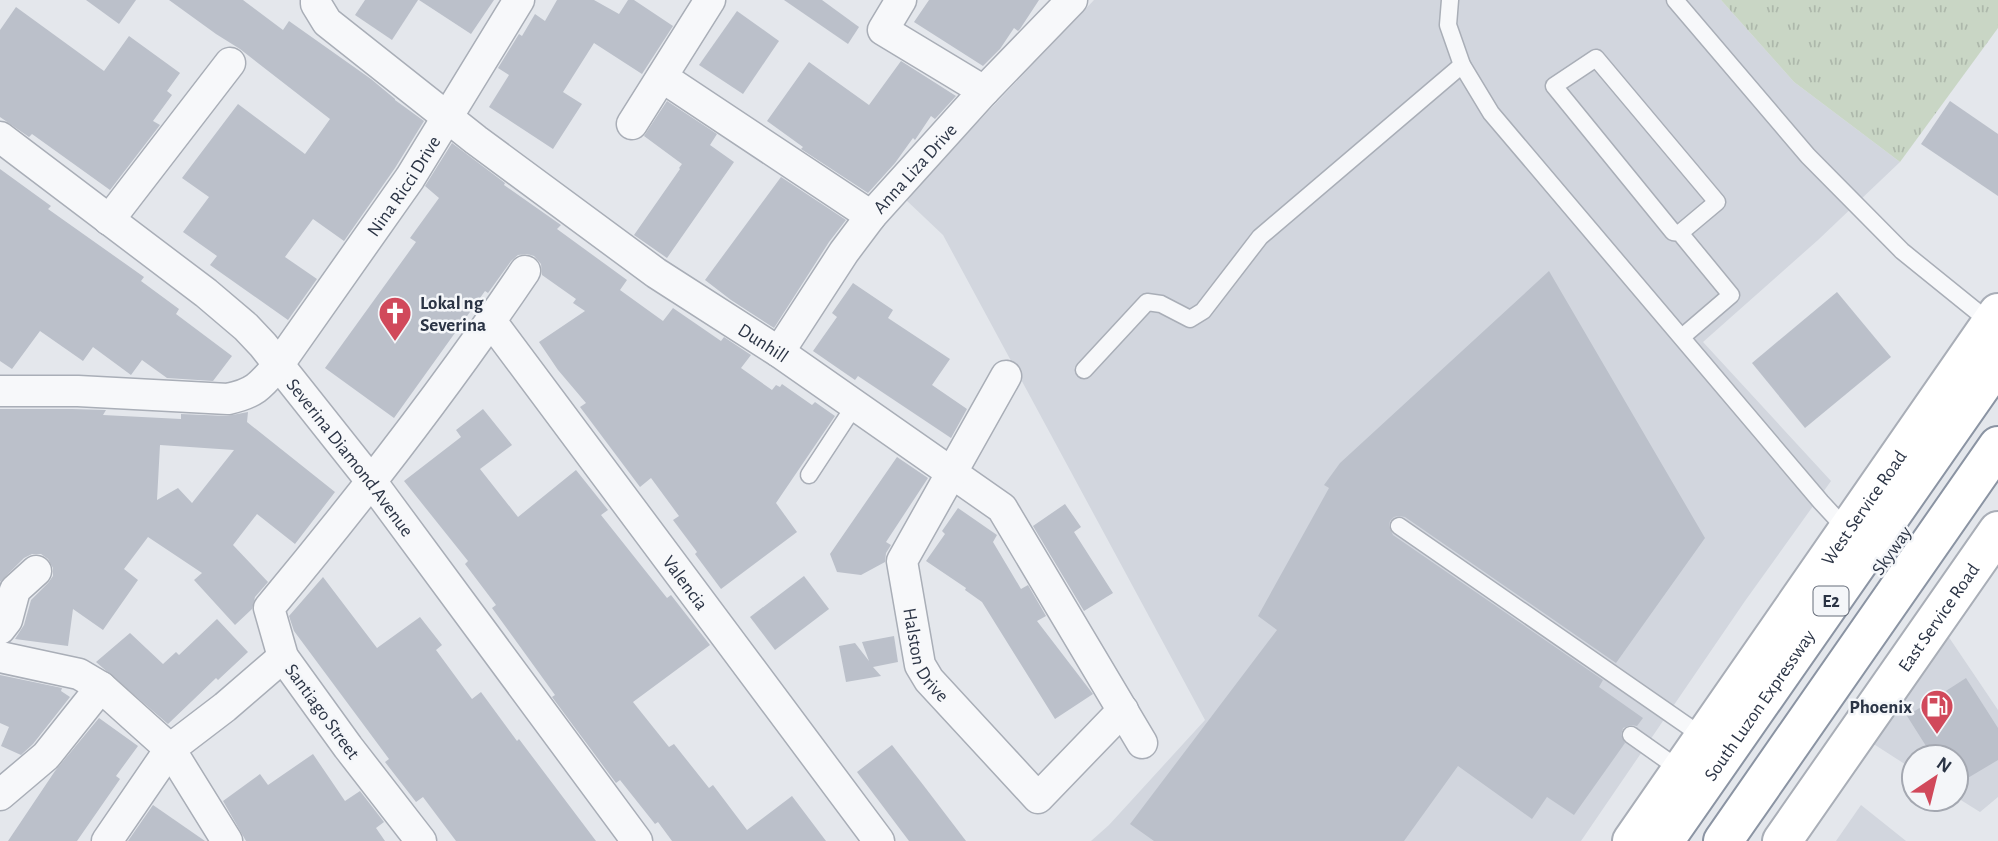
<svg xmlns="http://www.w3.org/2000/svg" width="1998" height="841" font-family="'Alegreya Sans',sans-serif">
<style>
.built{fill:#d2d6de}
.grass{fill:url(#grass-tufts)}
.building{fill:#bbc0ca;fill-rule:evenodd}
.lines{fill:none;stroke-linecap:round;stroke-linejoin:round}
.service-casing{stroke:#a9aeb7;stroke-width:19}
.minor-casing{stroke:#a9aeb7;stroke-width:33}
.secondary-casing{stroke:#a9aeb7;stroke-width:42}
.motorway-casing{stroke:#8b94a3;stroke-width:42}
.service{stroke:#f7f8fa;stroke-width:16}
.minor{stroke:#f7f8fa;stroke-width:30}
.secondary{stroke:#fff;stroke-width:38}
.motorway{stroke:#fff;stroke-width:38}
.labels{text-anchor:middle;stroke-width:5;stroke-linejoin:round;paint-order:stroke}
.shield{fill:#f4f6f9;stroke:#676e7b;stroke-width:2}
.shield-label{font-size:18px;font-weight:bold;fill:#2b3445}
.street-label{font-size:19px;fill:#2b3445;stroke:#f4f6f9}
.poi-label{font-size:19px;font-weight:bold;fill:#2b3445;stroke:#f4f6f9;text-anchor:start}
</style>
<defs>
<pattern id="grass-tufts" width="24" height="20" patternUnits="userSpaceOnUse" patternTransform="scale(1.75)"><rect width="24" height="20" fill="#c9d6c5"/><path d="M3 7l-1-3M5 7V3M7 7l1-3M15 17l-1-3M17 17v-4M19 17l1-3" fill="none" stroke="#adb8ab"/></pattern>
</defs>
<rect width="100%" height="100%" fill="#e4e7ec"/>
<g class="built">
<path d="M1094 0H1721L1794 82 1900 162 1818 240 1703 342 1831 481 1745 601 1581 841H1091L1109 825 1205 720 943 235 905 199Z"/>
<path d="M1946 633 1998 710V797L1980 812 1956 797V757H1914V770L1869 741Z"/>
<path d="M1861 805 1906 841H1836Z"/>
</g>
<path class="grass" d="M1721 0H1998V28L1900 162 1794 82Z"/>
<g class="building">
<path d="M86 0H136L119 24Z"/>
<path d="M169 0H243L283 30 289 21 371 79 395 99V100L424 121 395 168 344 241 313 219 285 257 317 279 288 320 210 265 217 256 183 232 209 197 182 178 238 104 305 154 330 119 240 49 216 34Z"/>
<path d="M365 0H418L392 40 355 15Z"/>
<path d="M419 0H494L471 34Z"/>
<path d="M557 0H594L619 14 628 0H634L673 26 642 74 594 43 563 92 582 104 553 149 489 107 509 75 498 68 519 34 522 36 535 14 545 21Z"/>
<path d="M784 0H822L859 27 848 44Z"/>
<path d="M929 0H1039L1020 29 1018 31 1014 28 1000 49 983 66 914 22Z"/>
<path d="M16 7 104 71 129 36 180 73 167 91 172 95 153 121 160 125 110 190 32 134 29 137 0 117V30Z"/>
<path d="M737 11 779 41 743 94 699 65Z"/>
<path d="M901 61 956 96 935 119 931 116 915 140 913 138 895 163 868 193 801 149 803 147 767 121 809 62 869 105Z"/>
<path d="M667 101 717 134 710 145 734 162 667 258 634 235 680 169 679 168 682 164 644 136Z"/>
<path d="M1950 101 1998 134V196L1921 144Z"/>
<path d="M452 143 505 183 504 185 561 225 557 229 627 280 620 290 663 321 673 308 721 341 724 337 751 355 741 368 772 390 776 385 780 387 782 384 812 405 815 402 835 416 776 503 797 532 721 589 695 554 697 552 673 520 679 516 651 478 640 487 580 407 586 403 558 370 539 342 585 311 573 303 576 299 542 275 541 264 534 256 527 254 518 255 511 261 488 293 485 291 394 418 325 368 416 242 410 238 439 198 425 186Z"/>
<path d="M0 169 51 206 48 209 144 277 141 281 179 309 176 314 232 356 213 381 167 378 142 360 131 375 93 347 83 361 40 331 12 369 0 361Z"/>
<path d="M781 177 846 220 829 242 774 328 731 300 705 280Z"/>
<path d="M1549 271 1705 538 1616 663 1405 517 1399 516 1394 517 1390 521 1389 526 1393 535 1603 680 1599 687 1643 718 1637 726 1631 725 1623 728 1621 735 1625 743 1574 815 1547 797 1532 819 1458 766 1404 841H1154L1130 824 1277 630 1258 616 1329 488 1324 485 1340 463Z"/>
<path d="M853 283 893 310 888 318 950 359 932 385 967 409 951 438 858 376 855 380 813 351 837 317 832 313Z"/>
<path d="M1837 292 1891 357 1805 428 1752 363Z"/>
<path d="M0 409H72L106 410 103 415 181 419V414L227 416 248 412 247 422 335 492 295 544 257 514 233 545 268 582 255 597 252 609 235 625 194 580 202 573 148 537 124 569 138 580 103 630 73 609 68 646 15 639 24 625 31 600 48 583 53 576V568L48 559 41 554H32L24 558 0 582ZM160 445 234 450 192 503 178 488 157 500Z"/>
<path d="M483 409 512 445 480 469 518 517 576 470 608 510 601 515 667 598 671 595 710 645 633 702 669 747 674 744 709 788 713 785 747 830 792 796 826 841H672L658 822 655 824 620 780 616 783 552 697 555 695 492 608 496 605 465 564 468 561 404 481 461 437 456 430Z"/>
<path d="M897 457 928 478 886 542 891 545 886 553 885 562 861 575 837 572 830 554Z"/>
<path d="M1065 504 1081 527 1074 532 1113 593 1084 611 1033 526Z"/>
<path d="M958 508 997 535 993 542 1021 589 1028 585 1046 616 1037 621 1093 694 1055 719 982 602 965 590 966 588 926 561 945 534 942 531Z"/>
<path d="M804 576 829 609 775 650 750 617Z"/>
<path d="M323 577 377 648 420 617 442 645 436 650 472 699 481 692 517 741 519 739 596 841H456L423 797 416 802 385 762 389 759 294 631 289 616Z"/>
<path d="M217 619 248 652 218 680 216 678 168 724 96 662 130 633 163 664 176 652 179 655Z"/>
<path d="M894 636 898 662 873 667 881 676 846 682 839 646 855 643 869 661 862 642Z"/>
<path d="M0 675 62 688 61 691 70 697 33 744 21 755 1 746 9 727 0 723Z"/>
<path d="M1966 678 1998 728V760L1956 785V757H1933L1907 716Z"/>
<path d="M99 718 138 746 116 776 120 779 77 841H8L55 771Z"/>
<path d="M892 745 924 786 966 841H909L857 772Z"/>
<path d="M313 754 345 801 360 791 384 822 376 828 385 841H246L223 801 260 774 268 785Z"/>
<path d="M153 805 205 841H128Z"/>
</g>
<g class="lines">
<defs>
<g id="service">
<path d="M1450 0 1448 25 1462 65 1491 113 1821 502 1847 530"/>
<path d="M1675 0 1808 156 1902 251 1991 323"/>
<path d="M1680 233 1717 202 1596 58 1554 86 1673 232 1680 233 1731 295 1682 337"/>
<path d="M1084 370 1147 302 1161 304 1190 319 1203 311 1260 237 1462 65"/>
<path d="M809 475 855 405"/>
<path d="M1399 526 1705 738"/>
<path d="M1631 735 1682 771"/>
</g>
<g id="minor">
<path id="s1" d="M316 0V4L327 22 476 140 656 273 779 352 1002 508 1142 743"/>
<path d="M901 0 883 30 984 91"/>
<path d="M662 77 871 216"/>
<path d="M632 124 710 0"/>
<path id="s2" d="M0 137 206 293 246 327 263 345 371 481 637 841"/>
<path d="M109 220 230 63"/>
<path id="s3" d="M491 321 879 841"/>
<path id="s4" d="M779 352 844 252 871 216 984 91 1072 0"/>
<path id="s5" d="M1006 376 902 561 920 665 929 680 1038 798 1123 710"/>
<path id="s6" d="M0 391H78L228 399C256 393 261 385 279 364L410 178 519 0"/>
<path d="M0 629 7 620 15 590 36 571"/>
<path d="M0 657 79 674 101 687 170 749 227 841"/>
<path d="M0 795 46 756 101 687"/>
<path d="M107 841 170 749 225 707 283 657"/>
<path d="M421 841 348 747 283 657 269 608C359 500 446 388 525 271"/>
</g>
<g id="secondary">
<path id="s7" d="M1632 841 1998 313"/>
<path id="s8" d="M1782 841 1998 531"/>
</g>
<g id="motorway">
<path id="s9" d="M1664 841 1998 362"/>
<path d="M1723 841 1998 446"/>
</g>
</defs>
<use href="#service" class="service-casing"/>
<use href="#minor" class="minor-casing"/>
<use href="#secondary" class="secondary-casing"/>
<use href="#motorway" class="motorway-casing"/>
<use href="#service" class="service"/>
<use href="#minor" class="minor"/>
<use href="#secondary" class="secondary"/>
<use href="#motorway" class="motorway"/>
</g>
<defs>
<symbol id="church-pin" viewBox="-11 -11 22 30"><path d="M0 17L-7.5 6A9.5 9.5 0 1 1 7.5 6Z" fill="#d1495b" stroke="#f4f6f9"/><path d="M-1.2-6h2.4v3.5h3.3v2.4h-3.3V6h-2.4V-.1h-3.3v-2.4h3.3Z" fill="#fff"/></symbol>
<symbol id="fuel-pin" viewBox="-11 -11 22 30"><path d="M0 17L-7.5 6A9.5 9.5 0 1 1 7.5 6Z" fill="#d1495b" stroke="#f4f6f9"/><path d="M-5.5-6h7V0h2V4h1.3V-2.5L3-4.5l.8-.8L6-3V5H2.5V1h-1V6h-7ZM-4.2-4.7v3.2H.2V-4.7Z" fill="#fff"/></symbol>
</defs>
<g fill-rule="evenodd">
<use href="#church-pin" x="376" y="294" width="38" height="52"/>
<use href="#fuel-pin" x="1918" y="687" width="38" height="52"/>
</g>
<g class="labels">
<rect class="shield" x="1813.5" y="586.5" width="35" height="29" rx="5"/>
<g class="shield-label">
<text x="1831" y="607">E2</text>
</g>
<g class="street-label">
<text dy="7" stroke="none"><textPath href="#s4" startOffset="229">Anna Liza Drive</textPath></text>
<text dy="7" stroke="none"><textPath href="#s6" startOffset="509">Nina Ricci Drive</textPath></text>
<text dy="7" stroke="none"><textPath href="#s1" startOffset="567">Dunhill</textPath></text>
<text dy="7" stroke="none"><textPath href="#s2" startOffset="478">Severina Diamond Avenue</textPath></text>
<text dy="7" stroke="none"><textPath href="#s7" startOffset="406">West Service Road</textPath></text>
<text transform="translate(1891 550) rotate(-55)" y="7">Skyway</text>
<text dy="7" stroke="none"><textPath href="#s3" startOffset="326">Valencia</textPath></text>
<text dy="7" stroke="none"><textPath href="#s8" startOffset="273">East Service Road</textPath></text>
<text dy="7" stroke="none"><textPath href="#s5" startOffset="310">Halston Drive</textPath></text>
<text dy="7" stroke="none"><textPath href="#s9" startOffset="166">South Luzon Expressway</textPath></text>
<text transform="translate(323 711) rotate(54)" y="7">Santiago Street</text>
</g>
<g class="poi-label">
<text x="420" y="309">Lokal ng<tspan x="420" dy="22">Severina</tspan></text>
<text x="1912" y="713" text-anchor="end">Phoenix</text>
</g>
</g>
<g transform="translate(1935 778) rotate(35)"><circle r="33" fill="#f4f6f9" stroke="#a4a8b1" stroke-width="2"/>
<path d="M0-5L12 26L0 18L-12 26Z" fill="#d1495b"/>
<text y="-10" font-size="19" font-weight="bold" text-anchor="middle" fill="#2b3445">N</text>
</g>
</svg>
